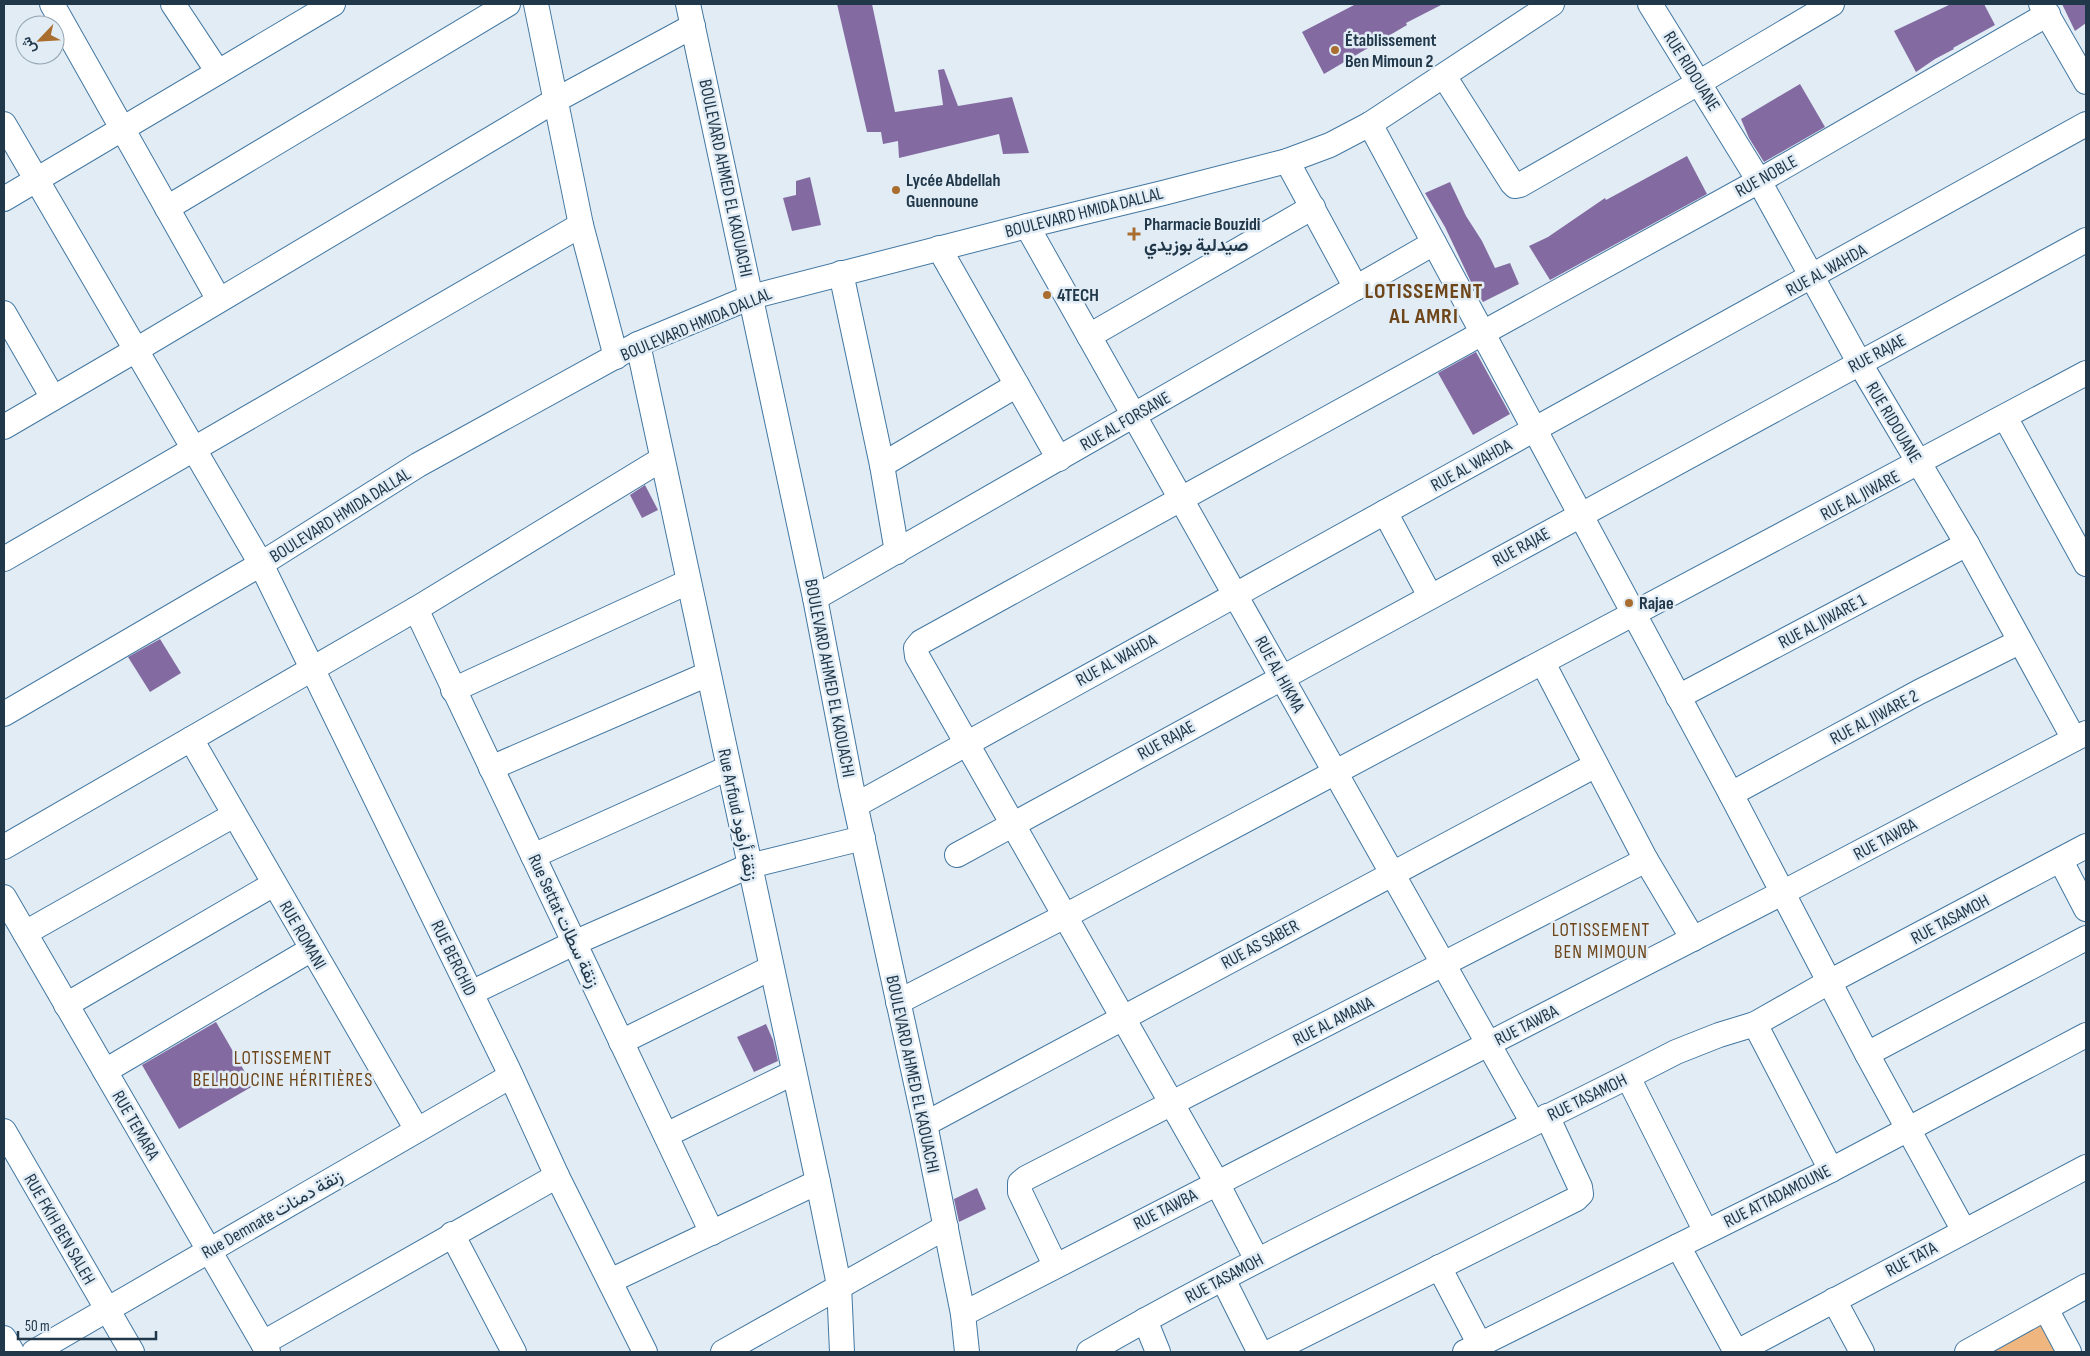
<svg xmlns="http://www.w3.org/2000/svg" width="2090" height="1356" font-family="'Sofia Sans Condensed',Vazirmatn,sans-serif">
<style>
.green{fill:#efb680}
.building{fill:#836ba1}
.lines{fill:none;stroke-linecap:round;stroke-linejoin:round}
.minor-casing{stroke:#4377a1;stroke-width:26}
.minor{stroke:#fff;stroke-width:24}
.poi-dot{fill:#a96e2f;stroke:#e1ecf5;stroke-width:2}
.labels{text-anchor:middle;stroke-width:5;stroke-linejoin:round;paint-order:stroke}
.poi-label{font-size:18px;font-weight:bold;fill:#21384a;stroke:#e1ecf5;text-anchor:start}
.street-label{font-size:18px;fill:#21384a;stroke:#e1ecf5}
.neighbourhood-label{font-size:19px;letter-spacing:1px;fill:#6e461a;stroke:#e1ecf5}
.district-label{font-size:22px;font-weight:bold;letter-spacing:1px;fill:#6e461a;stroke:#e1ecf5}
</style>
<rect width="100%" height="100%" fill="#e1ecf5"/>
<path class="green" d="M2061 1312 2082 1352H1988Z"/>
<g class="building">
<path d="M837 4H872L895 112 943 105 938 70 944 69 958 106 1012 97 1029 153 1003 154 999 134 899 158 898 141 883 144 881 132H867Z"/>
<path d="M1356 4H1443L1406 23 1407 25 1324 74 1302 32Z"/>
<path d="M1951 4H1984L1995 25 1953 48 1954 49 1935 59 1916 72 1894 31Z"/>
<path d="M2062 4H2086V23L2075 31Z"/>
<path d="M1800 84 1825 127 1764 162 1749 138 1741 119Z"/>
<path d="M1687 156 1707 194 1550 280 1529 246 1548 237 1605 198 1606 200Z"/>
<path d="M810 177 821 225 792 231 783 198 796 195V181Z"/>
<path d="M1450 182 1466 216 1482 241 1495 268 1510 263 1519 284 1483 302 1472 284 1445 227 1425 193Z"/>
<path d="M1476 352 1510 414 1473 435 1438 373Z"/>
<path d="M645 485 658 510 642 518 630 495Z"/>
<path d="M160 639 181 673 150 692 128 657Z"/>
<path d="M216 1022 253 1086 179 1129 142 1065Z"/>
<path d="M766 1024 773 1040 778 1061 754 1072 737 1037Z"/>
<path d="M977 1188 986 1209 959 1222 954 1199Z"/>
</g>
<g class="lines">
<defs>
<g id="minor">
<path d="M52 4 219 300"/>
<path d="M173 4 218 72"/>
<path d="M536 4 581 225 616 357"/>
<path d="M688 4 815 598 851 785 925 1124 963 1314 967 1352"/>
<path d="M1650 4 1759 181 1859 362 1967 544 2074 739"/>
<path d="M2041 4 2086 82"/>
<path d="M1444 76 1512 183 1515 186 1520 185 1700 82 1832 4"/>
<path d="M4 124 261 564 507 1067 557 1176 645 1352"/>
<path d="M1370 124 1731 794 1867 1054 1964 1231"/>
<path d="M1287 161 1356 288"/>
<path d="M4 199 333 4"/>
<path d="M167 208 508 4"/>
<path d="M1027 226 1533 1123"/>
<path d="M939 248 1059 459"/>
<path d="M841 273 882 465 897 552"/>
<path d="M4 313 53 398"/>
<path d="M1089 336 1313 207"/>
<path d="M638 344 818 1182 839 1285 842 1352"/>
<path d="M2005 417 2086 564"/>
<path d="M4 427 136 350 556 100 693 26"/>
<path d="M882 465 1017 385"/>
<path d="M1385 512 1430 596"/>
<path d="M4 559 581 225"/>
<path d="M815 598 1434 243"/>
<path d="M416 609 712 1233"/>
<path d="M1543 663 1646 860 1693 939"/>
<path d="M453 690 688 582"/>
<path d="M1678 697 1967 544"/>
<path d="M4 714 261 564 418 465 638 344 751 297 1027 226 1163 193 1287 161 1330 145 1370 124 1552 4"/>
<path d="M191 739 417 1130"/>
<path d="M491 768 708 674"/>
<path d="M1731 794 1919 692 2019 642"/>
<path d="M856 805 2086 124"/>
<path d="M4 847 416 609 662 459"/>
<path d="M957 855 2086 240"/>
<path d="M533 856 728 768"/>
<path d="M2061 861 2086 909"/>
<path d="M4 897 268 1352"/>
<path d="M25 933 234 815"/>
<path d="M471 993 574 943 749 866 863 838"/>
<path d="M898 1002 1065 916 2086 373"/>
<path d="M66 1005 274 884"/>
<path d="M1755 1024 1831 1170"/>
<path d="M621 1042 771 968"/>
<path d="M1867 1054 2086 938"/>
<path d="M105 1071 312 949"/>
<path d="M1628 1077 1706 1232"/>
<path d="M925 1124 1596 765"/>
<path d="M4 1131 132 1352"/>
<path d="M666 1135 793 1073"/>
<path d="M452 1234 514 1352"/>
<path d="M1678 1246 1736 1352"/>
<path d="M1257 1260 1217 1183 917 656 916 648 921 642 1759 181 2048 14"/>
<path d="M1055 1265 1020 1192V1183L1026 1178 1646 860"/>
<path d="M1439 1267 1480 1345"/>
<path d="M1223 1279 1257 1347 1262 1352"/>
<path d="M610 1281 818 1182"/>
<path d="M1834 1300 1862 1352"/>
<path d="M2046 1309 2069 1352"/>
<path d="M963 1314 1782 893 2086 733"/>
<path d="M1145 1320 1158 1352"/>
<path d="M4 1338 12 1352"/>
<path d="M263 1343 557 1176"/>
<path d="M34 1352 511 1076"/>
<path d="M723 1352 946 1227"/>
<path d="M1089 1352C1279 1242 1481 1153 1676 1052L1719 1035 1755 1024 1829 982 2086 846"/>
<path d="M1265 1352H1270L1576 1199 1581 1194 1580 1187 1547 1116"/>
<path d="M1465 1352 1831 1170 2086 1035"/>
<path d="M1737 1352 2086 1167"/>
<path d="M1967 1352 2086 1286"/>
</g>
</defs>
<use href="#minor" class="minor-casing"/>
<use href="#minor" class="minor"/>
</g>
<g class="poi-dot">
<circle cx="1335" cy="50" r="5"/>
<circle cx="896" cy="190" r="5"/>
<path d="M1131.5 226.5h5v5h5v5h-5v5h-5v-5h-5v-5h5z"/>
<circle cx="1047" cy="295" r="5"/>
<circle cx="1629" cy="603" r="5"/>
</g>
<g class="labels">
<g class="poi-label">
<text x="1345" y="46">Établissement<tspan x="1345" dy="21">Ben Mimoun 2</tspan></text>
<text x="906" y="186">Lycée Abdellah<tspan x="906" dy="21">Guennoune</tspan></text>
<text x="1144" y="230">Pharmacie Bouzidi<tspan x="1144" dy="21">صيدلية بوزيدي</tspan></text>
<text x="1057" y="301">4TECH</text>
<text x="1639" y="609">Rajae</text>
</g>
<g class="street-label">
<text transform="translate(1692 71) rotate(58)" y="6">RUE RIDOUANE</text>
<text transform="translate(1766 176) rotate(-29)" y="6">RUE NOBLE</text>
<text transform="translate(726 178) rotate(78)" y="6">BOULEVARD AHMED EL KAOUACHI</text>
<text transform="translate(1084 212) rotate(-14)" y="6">BOULEVARD HMIDA DALLAL</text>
<text transform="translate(1826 270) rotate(-29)" y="6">RUE AL WAHDA</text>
<text transform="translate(696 324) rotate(-23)" y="6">BOULEVARD HMIDA DALLAL</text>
<text transform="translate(1877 353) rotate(-28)" y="6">RUE RAJAE</text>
<text transform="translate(1125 421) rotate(-30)" y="6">RUE AL FORSANE</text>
<text transform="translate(1894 422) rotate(59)" y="6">RUE RIDOUANE</text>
<text transform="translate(1471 465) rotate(-29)" y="6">RUE AL WAHDA</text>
<text transform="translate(1860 495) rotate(-28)" y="6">RUE AL JIWARE</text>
<text transform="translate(340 515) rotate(-32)" y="6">BOULEVARD HMIDA DALLAL</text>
<text transform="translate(1521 547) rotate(-29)" y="6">RUE RAJAE</text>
<text transform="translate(1822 621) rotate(-28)" y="6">RUE AL JIWARE 1</text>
<text transform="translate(1116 660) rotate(-29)" y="6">RUE AL WAHDA</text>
<text transform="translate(1280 674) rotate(61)" y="6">RUE AL HIKMA</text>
<text transform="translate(830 678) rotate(79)" y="6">BOULEVARD AHMED EL KAOUACHI</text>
<text transform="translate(1874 717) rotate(-28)" y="6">RUE AL JIWARE 2</text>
<text transform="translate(1166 740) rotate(-29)" y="6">RUE RAJAE</text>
<text transform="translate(738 815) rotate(78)" y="6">Rue Arfoud زنقة أرفود</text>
<text transform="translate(1885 839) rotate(-28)" y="6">RUE TAWBA</text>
<text transform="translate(1950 919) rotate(-28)" y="6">RUE TASAMOH</text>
<text transform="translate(564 921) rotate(65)" y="6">Rue Settat زنقة سطات</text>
<text transform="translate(303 935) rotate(60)" y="6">RUE ROMANI</text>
<text transform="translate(1260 944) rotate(-28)" y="6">RUE AS SABER</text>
<text transform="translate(454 958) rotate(64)" y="6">RUE BERCHID</text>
<text transform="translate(1333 1021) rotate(-27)" y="6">RUE AL AMANA</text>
<text transform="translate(1526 1025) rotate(-27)" y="6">RUE TAWBA</text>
<text transform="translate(913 1074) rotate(78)" y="6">BOULEVARD AHMED EL KAOUACHI</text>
<text transform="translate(1587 1097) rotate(-26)" y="6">RUE TASAMOH</text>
<text transform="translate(136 1125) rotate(60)" y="6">RUE TEMARA</text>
<text transform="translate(1777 1196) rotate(-27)" y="6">RUE ATTADAMOUNE</text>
<text transform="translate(1165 1209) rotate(-27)" y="6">RUE TAWBA</text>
<text transform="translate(272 1214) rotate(-30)" y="6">Rue Demnate زنقة دمنات</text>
<text transform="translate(60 1229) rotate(60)" y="6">RUE FKIH BEN SALEH</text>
<text transform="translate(1911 1259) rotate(-28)" y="6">RUE TATA</text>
<text transform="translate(1224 1278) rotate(-28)" y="6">RUE TASAMOH</text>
</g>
<g class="neighbourhood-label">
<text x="1601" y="936">LOTISSEMENT<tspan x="1601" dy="22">BEN MIMOUN</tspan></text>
<text x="283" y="1064">LOTISSEMENT<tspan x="283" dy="22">BELHOUCINE HÉRITIÈRES</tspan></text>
</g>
<g class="district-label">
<text x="1424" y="298">LOTISSEMENT<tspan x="1424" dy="25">AL AMRI</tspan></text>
</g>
</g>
<rect width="2090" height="1356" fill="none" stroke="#21384a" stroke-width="10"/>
<g transform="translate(40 40) rotate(245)"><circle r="24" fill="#e1ecf5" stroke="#94a4b1"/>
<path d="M0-4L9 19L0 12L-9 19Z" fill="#a96e2f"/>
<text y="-8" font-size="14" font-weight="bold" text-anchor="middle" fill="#21384a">ش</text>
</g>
<path d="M18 1331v8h138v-8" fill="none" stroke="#21384a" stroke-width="2.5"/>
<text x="25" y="1331" font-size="15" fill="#21384a" stroke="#e1ecf5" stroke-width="4" paint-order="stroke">50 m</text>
</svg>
